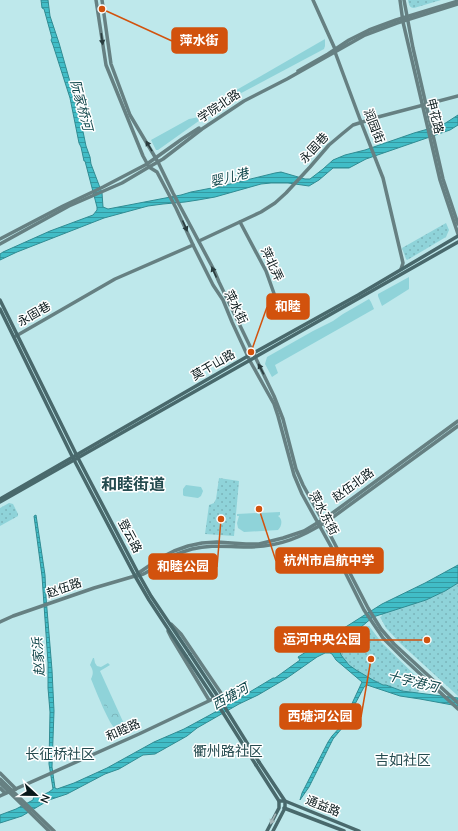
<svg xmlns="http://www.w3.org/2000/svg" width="458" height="831" font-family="'Nunito Sans','Noto Sans SC',sans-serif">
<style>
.grass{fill:#8fd3d9}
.forest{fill:url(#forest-crowns)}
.park{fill:url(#park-dots)}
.water{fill:url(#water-rules);stroke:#308c93}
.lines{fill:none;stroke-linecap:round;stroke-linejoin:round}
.secondary{stroke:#668082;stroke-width:3.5}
.primary{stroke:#49696c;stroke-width:3.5}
.secondary-bridge{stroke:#668082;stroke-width:3.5}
.primary-bridge{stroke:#49696c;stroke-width:3.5}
.oneway{fill:#293c3e}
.oneway2{fill:#a4b4b6}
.labels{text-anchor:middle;stroke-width:3;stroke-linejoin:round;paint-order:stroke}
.street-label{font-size:12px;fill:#08181a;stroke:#fff}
.water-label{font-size:13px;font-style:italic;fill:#0f464a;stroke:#fff}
.quarter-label{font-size:14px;fill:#254b4f;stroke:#fff}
.district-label{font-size:16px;font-weight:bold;fill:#254b4f;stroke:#fff}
.leader{fill:none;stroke:#d2520d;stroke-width:1.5}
.callout-dot{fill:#d2520d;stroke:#fff;stroke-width:1.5}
.callout{fill:#d2520d;stroke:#d2520d;stroke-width:1.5}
.callout-label{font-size:13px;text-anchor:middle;font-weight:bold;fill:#fff}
</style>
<defs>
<pattern id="forest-crowns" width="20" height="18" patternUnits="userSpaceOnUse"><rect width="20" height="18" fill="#8fd3d9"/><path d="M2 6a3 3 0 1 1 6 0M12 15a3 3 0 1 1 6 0" fill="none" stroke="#7ab4ba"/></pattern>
<pattern id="park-dots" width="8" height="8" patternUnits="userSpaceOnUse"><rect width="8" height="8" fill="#8fd3d9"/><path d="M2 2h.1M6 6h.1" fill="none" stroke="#7ab4ba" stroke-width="1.8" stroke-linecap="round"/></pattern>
<pattern id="water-rules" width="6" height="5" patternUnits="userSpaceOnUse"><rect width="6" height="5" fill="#41bdc7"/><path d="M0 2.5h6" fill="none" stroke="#3499a1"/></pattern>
</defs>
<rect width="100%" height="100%" fill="#bee8eb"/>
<g class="grass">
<path d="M325 39V46L324 49 228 100 226 96Z"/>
<path d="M222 100 224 103 158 150H156L151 140 189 119 199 117Z"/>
<path d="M409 277V289L382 306 378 296V294Z"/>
<path d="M369 299 371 302 374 309 275 365 278 373 272 377 265 364 267 357 313 331 333 321 343 314Z"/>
<path d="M186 485 201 487 203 491 201 496 198 498 184 496 183 495V489Z"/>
<path d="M280 512V515L278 516C283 519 282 526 278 530L244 532 238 528 237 523 239 516H237V514Z"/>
<path d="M93 658H94L95 663 97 666 101 667 108 663 110 665 100 671 125 726C123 728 120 730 117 730 110 728 95 688 91 679 94 673 93 670 90 665Z"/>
</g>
<path class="forest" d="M97 687H98L100 688 101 691 110 713 113 714 117 713C120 716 120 719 119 723L114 724 112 722 96 689Z"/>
<g class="park">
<path d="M408 0H441L414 8C409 8 409 4 408 0Z"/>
<path d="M446 223 449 230 446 237 409 259 407 260 406 259 402 248Z"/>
<path d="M219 478 239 481 234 536 205 534 209 505 214 503 216 499Z"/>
<path d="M9 503 13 504 18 514V516L0 526V508Z"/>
<path d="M458 583V696L401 644 386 628 380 617 382 616 381 614 426 600 445 591Z"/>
<path d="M367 626H369L382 643 421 681V685L418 693 402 691 386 685H383L373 680 356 670 345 661 341 655 339 649V647L359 628 361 629Z"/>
</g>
<g class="water">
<path d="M41 0H48L50 16 59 43 80 117 86 146 90 157 91 164 102 193 103 207 108 209 181 195 191 192 222 186 275 173 281 172 305 179H310L323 169 333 160 345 155 365 150 414 133 435 127 444 124 458 115V125L450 130 366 159 349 168H333L319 180 309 186 288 183H271L261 184 215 197 198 200 185 202 163 204 148 206 104 218 17 252 0 260V254L3 252 50 231 93 215 97 210V207L85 161H84L81 147 79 143 70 98 53 45 51 40 52 38 44 9 42 8Z"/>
<path d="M36 515 45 575 46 597 52 670 54 711 52 767 55 788 57 789 74 783 107 768 154 742 184 729 208 716 233 702 273 678H275L300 660 298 657 382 604 425 583 458 565V583L445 591 426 600 373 617 342 643 339 646V649L341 655 349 665 356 670 373 680 383 685H386L402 691 458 698V706L420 699 400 696 367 685 364 687 343 727 333 739 309 787 300 800 302 793 328 742 332 736 342 725 362 682 336 660 332 654 330 653H325L317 657 287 678 258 695 239 704 197 728 187 736 155 754 143 755 119 769 105 774 67 794 49 800 22 816 0 823V815L16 809 33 800 34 796 37 795 39 797 49 792 53 789 49 764 50 712 48 688V663L42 576 34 516Z"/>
</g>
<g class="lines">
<g class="secondary">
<path d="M96 0 106 65 143 156 149 167 157 172 176 208 193 245 213 285 223 300 232 322 250 361 274 404 278 416 294 475 302 494 344 570 364 610 383 638 403 658 458 709"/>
<path d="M102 0 111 64 130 115 158 162 173 193 214 270 219 282 274 396 283 419 296 469 303 485 324 523 368 608 381 629 394 644 458 703"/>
<path d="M313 0 335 49V52L361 122 383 178 403 263 401 269"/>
<path d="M400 0 403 22 440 180 458 234"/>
<path d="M404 0 413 48 443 179 458 224"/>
<path d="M298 71 328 54 349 40 369 30 396 20 458 1"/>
<path d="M240 222 266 271 282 316"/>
<path d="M0 239 63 206 103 187 147 164 182 139 199 128"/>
<path d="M199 241 261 212 275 203 286 193 310 167 329 145 342 134 353 125 378 117 458 96"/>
<path d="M0 244 69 206 122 183 149 167 163 159 202 129 244 101 287 79 365 35 397 23 458 4"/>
<path d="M16 336 115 279 193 245"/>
<path d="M137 574 162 557 174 551 188 546 202 543 217 542 246 544H259L283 538 304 531 327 517 458 421"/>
<path d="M0 622 13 616 94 588 135 576C145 576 155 566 164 560 173 555 182 552 192 549 212 544 227 547 247 547 280 547 302 537 329 520L458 426"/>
<path d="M171 624 181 634 223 696"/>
<path d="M168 631 171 637 209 700"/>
<path d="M0 773 16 789"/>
<path d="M0 788 5 793"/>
<path d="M0 796 139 734 215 698 219 696H223"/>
</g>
<g class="primary">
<path d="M0 300 78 458 138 573 151 596 190 654"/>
<path d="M0 309 72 456 135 576 149 600 186 656"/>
<path d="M0 499 248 356 358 295 458 236"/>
<path d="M0 502 458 242"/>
<path d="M259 762 285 801V808L273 831"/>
<path d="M256 765 279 801V808L267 831"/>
<path d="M279 801H285L359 831"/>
<path d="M284 808 344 831"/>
</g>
<g class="secondary-bridge">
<path d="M0 779 54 831"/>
<path d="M0 783 49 831"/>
</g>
<g class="primary-bridge">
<path d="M190 654 219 698 259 762"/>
<path d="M186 656 215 700 256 765"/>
</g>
</g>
<defs><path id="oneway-solid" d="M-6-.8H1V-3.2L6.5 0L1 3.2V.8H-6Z"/></defs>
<g class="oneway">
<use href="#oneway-solid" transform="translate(102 39) rotate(82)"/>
<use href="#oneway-solid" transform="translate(149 146) rotate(-121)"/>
<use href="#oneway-solid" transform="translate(185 226) rotate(66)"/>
<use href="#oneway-solid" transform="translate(214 272) rotate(-114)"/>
<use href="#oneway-solid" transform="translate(261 369) rotate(-118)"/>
</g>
<use class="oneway2" href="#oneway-solid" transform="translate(273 819) rotate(117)"/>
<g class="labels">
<g class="street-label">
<text transform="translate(219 106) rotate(-34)" y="4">学院北路</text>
<text transform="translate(435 116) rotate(76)" y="4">申花路</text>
<text transform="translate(374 126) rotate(69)" y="4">润园街</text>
<text transform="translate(314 148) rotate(-47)" y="4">永固巷</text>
<text transform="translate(272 264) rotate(65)" y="4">萍北弄</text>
<text transform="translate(236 307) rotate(64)" y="4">萍水街</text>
<text transform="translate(34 314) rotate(-30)" y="4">永固巷</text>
<text transform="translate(213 365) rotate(-30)" y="4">莫干山路</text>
<text transform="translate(353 485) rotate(-36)" y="4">赵伍北路</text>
<text transform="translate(324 513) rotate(62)" y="4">萍水东街</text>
<text transform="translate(130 536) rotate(62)" y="4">登云路</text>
<text transform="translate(64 588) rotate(-19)" y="4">赵伍路</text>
<text transform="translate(123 730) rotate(-24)" y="4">和睦路</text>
<text transform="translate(323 806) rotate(22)" y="4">通益路</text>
</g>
<g class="water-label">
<text transform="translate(82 105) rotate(75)" y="5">阮家桥河</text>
<text transform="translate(229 177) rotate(-14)" y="5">婴儿港</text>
<text transform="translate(38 657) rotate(-94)" y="5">赵家浜</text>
<text transform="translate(413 681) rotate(14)" y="5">十字港河</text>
<text transform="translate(230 696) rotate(-29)" y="5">西塘河</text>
</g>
<g class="quarter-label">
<text x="228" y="756">衢州路社区</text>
<text x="60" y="759">长征桥社区</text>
<text x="403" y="765">吉如社区</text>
</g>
<g class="district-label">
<text x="133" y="490">和睦街道</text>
</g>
</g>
<path class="leader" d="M102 9L172 41M251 352L267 307M259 509L276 561M221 519L217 567M427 640L369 640M371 659L361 717"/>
<g class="callout-dot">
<circle cx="102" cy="9" r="4"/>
<circle cx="251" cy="352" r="4"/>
<circle cx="259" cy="509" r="4"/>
<circle cx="221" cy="519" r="4"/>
<circle cx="427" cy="640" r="4"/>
<circle cx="371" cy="659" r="4"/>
</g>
<g class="callout">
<rect x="172" y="28" width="55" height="25" rx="4"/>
<rect x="267" y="294" width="42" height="25" rx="4"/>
<rect x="276" y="548" width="107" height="25" rx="4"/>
<rect x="149" y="554" width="68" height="25" rx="4"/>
<rect x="275" y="627" width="94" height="25" rx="4"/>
<rect x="280" y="704" width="81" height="25" rx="4"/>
</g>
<g class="callout-label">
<text x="199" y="45">萍水街</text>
<text x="288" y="311">和睦</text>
<text x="329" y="565">杭州市启航中学</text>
<text x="183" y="571">和睦公园</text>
<text x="322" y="644">运河中央公园</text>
<text x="320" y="721">西塘河公园</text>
</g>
<g transform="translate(36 795) rotate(112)" stroke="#ffffff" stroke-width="3" paint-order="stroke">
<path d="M0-3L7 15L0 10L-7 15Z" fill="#08181a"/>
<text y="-6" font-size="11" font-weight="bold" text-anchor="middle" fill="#08181a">N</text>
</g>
</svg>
